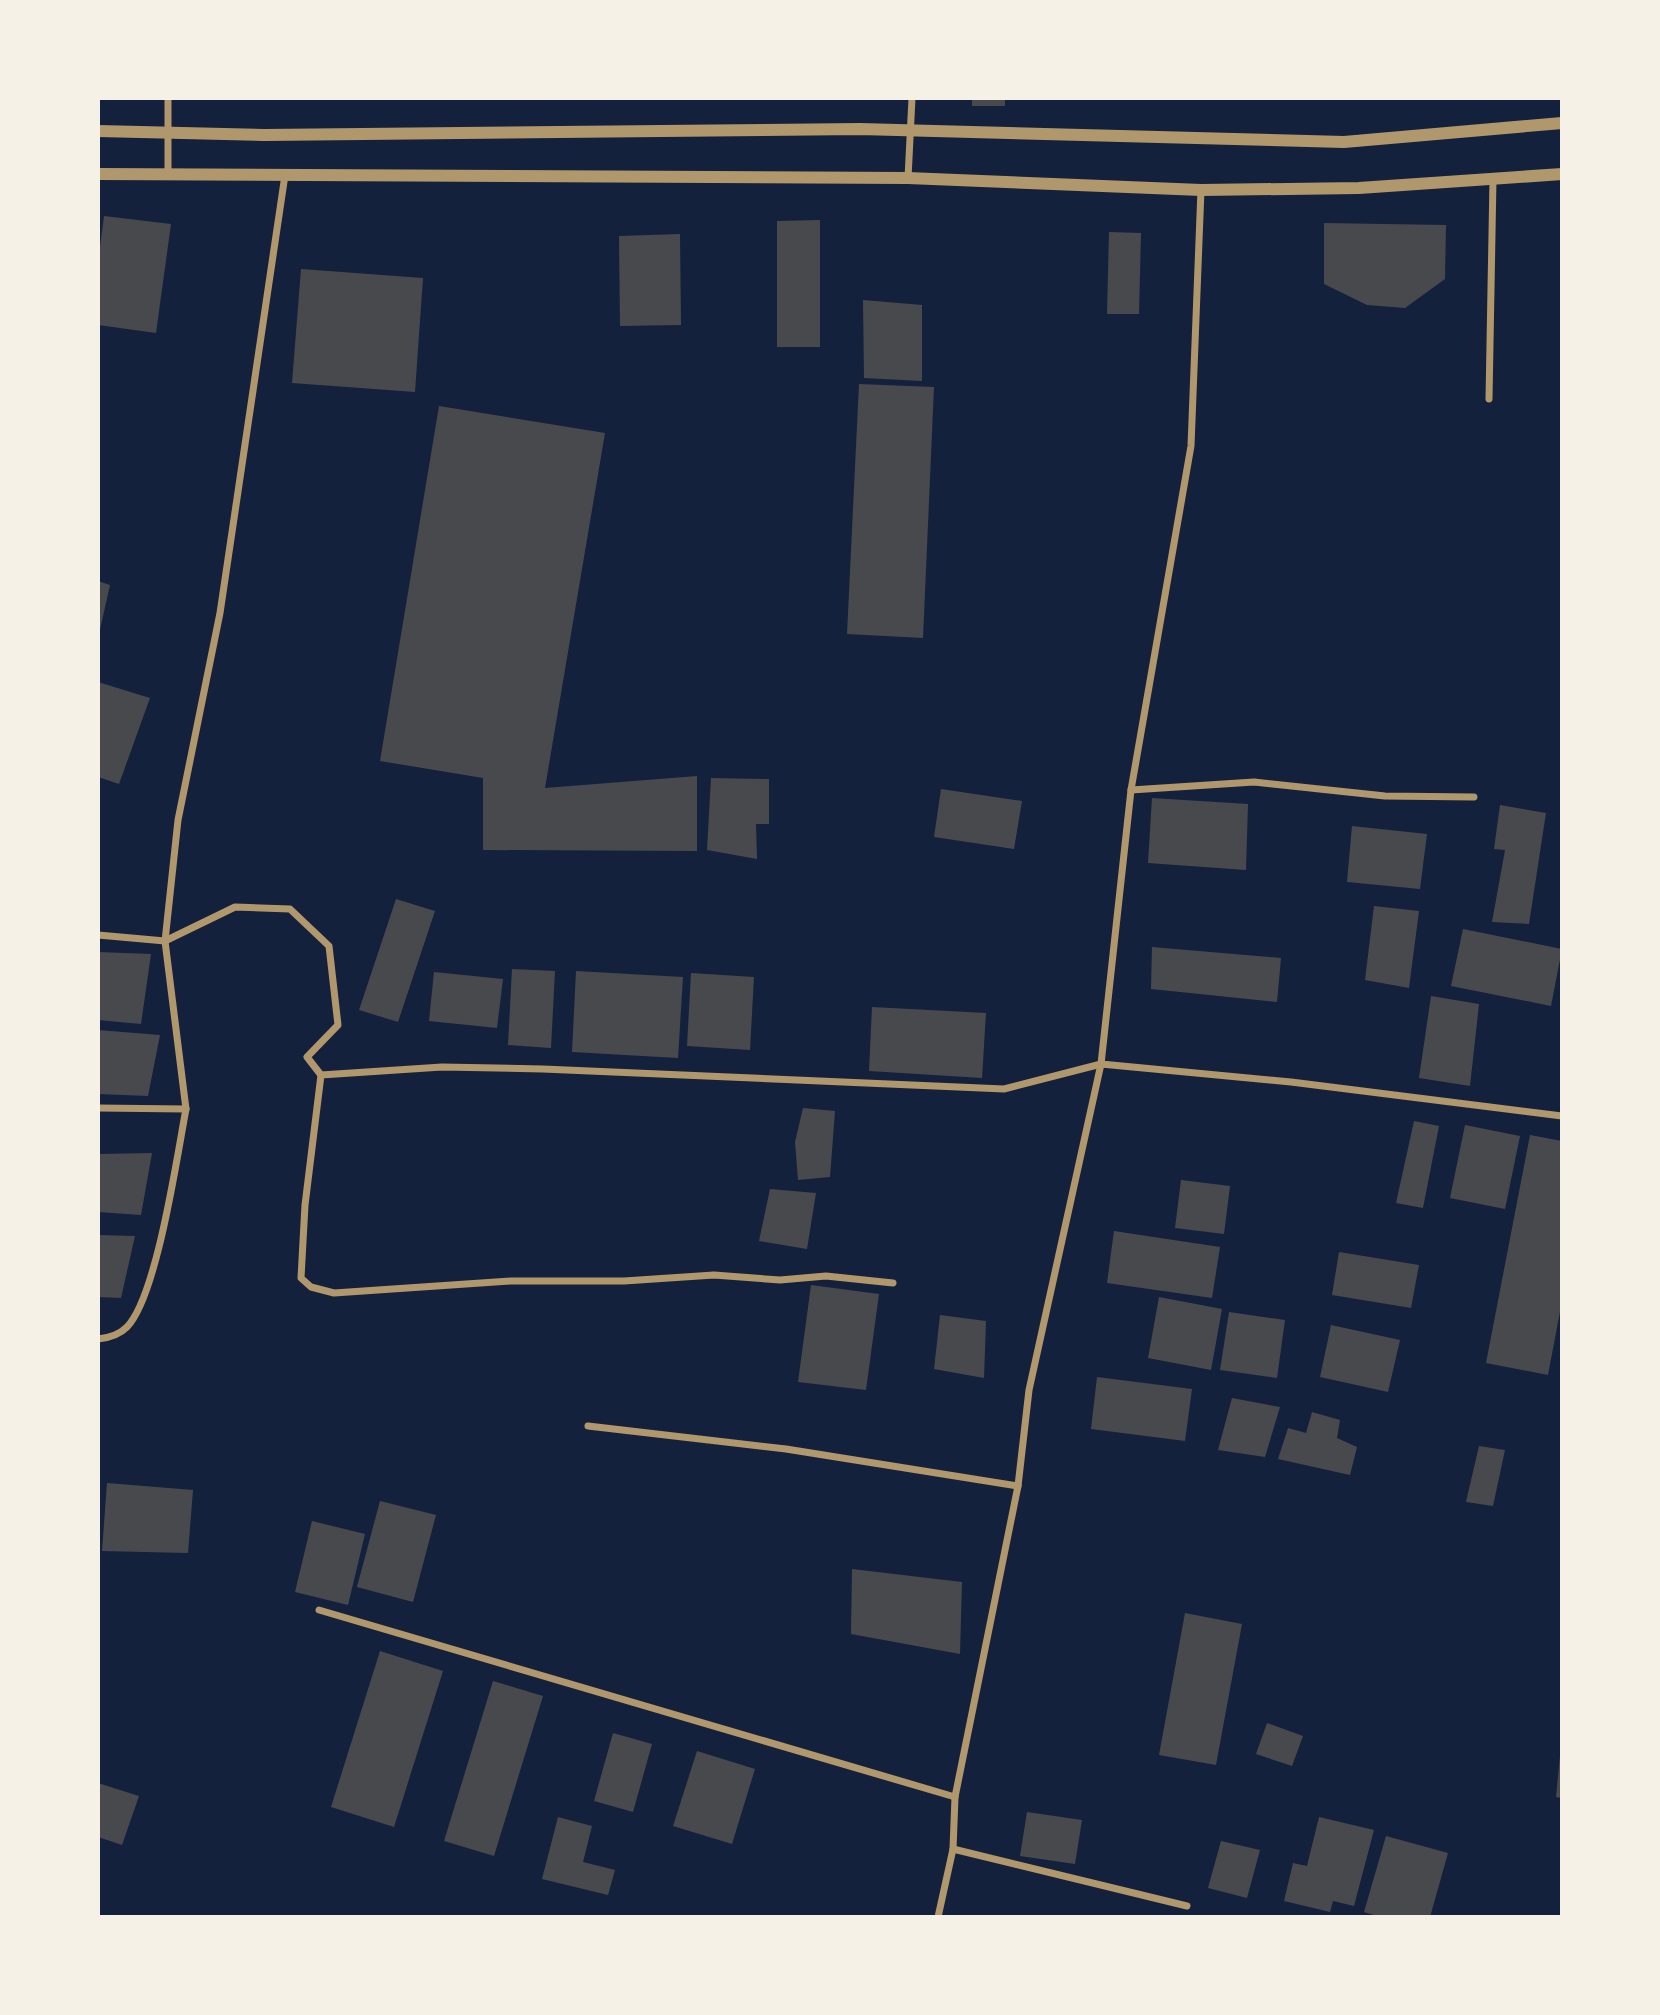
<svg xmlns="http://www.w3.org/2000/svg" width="1660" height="2015" font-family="'Fira Sans',sans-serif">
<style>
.building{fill:#48494c}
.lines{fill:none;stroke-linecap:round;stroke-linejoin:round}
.minor{stroke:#b1986c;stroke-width:7}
.tertiary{stroke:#b1986c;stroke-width:12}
</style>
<rect width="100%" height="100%" fill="#14213d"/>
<g class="building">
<rect x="972" y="98" width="33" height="8"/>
<path d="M104 216 171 224 156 333 98 325V262Z"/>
<path d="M820 220V347H777V221Z"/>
<path d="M1324 223 1446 225 1445 279 1405 308 1367 305 1324 284Z"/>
<path d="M1109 232 1141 233 1139 314H1107Z"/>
<path d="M680 234 681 325 620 326 619 236Z"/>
<path d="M301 269 423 278 415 392 292 383Z"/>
<path d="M863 300 922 305V381L864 378Z"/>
<path d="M859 384 934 387 923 638 847 634Z"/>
<path d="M439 406 605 433 545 788 697 776V851L483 850V778L380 761Z"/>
<path d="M98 581 110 585 99 634H98Z"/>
<path d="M98 682 150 698 119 784 98 777Z"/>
<path d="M711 778 769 779V824H756L757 859 707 850Z"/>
<path d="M941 789 1022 801 1014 849 934 837Z"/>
<path d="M1152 798 1248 804 1246 870 1148 863Z"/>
<path d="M1500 805 1546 813 1529 924 1492 922 1505 850 1494 849Z"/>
<path d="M1352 826 1427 834 1420 889 1347 882Z"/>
<path d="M396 899 435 911 398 1022 359 1010Z"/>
<path d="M1374 906 1419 911 1409 988 1365 980Z"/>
<path d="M1463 929 1562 949 1551 1006 1451 986Z"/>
<path d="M1152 947 1281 958 1277 1002 1151 989Z"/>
<path d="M98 952 151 954 141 1024 98 1020Z"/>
<path d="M512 969 555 971 551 1048 508 1045Z"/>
<path d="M576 971 683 977 678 1058 572 1052Z"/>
<path d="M434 972 503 979 497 1028 429 1021Z"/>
<path d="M691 973 754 977 750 1050 687 1046Z"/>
<path d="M1431 996 1479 1004 1470 1086 1419 1078Z"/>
<path d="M872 1007 986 1013 982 1078 869 1071Z"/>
<path d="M98 1030 160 1035 148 1096 98 1094Z"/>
<path d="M803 1108 835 1111 830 1177 798 1180 795 1142Z"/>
<path d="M1414 1121 1439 1126 1423 1208 1396 1203Z"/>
<path d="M1465 1125 1520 1136 1505 1209 1450 1198Z"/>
<path d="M1530 1135 1562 1141V1301L1548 1375 1486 1363Z"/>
<path d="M152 1153 141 1215 98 1212V1154Z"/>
<path d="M1181 1180 1230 1186 1224 1234 1175 1228Z"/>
<path d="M770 1189 816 1193 807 1249 759 1241Z"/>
<path d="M1114 1231 1220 1247 1212 1298 1107 1283Z"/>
<path d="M98 1235 135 1236 121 1298 98 1297Z"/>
<path d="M1339 1252 1419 1265 1411 1308 1332 1295Z"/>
<path d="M811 1285 879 1294 866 1390 798 1382Z"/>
<path d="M1159 1297 1222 1309 1211 1370 1148 1358Z"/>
<path d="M1229 1312 1285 1320 1277 1378 1220 1370Z"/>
<path d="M940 1315 986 1321 984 1378 934 1369Z"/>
<path d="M1331 1325 1400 1340 1388 1392 1320 1377Z"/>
<path d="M1097 1377 1192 1389 1185 1441 1091 1429Z"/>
<path d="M1232 1398 1280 1407 1265 1457 1218 1450Z"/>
<path d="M1312 1412 1340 1420 1337 1438 1357 1447 1350 1475 1278 1459 1288 1428 1306 1433Z"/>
<path d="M1479 1446 1505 1450 1493 1506 1466 1502Z"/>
<path d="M107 1483 193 1490 188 1553 102 1551Z"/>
<path d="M380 1501 436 1515 413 1602 357 1587Z"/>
<path d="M312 1521 365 1534 348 1605 295 1592Z"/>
<path d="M852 1569 962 1582 960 1654 851 1634Z"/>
<path d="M1185 1613 1242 1624 1216 1765 1159 1755Z"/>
<path d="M380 1651 443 1671 394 1827 331 1807Z"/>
<path d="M493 1681 543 1696 494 1856 444 1841Z"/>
<path d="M1267 1723 1303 1736 1292 1766 1256 1754Z"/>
<path d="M613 1733 652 1744 633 1812 594 1801Z"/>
<path d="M697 1751 755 1769 732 1844 673 1826Z"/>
<path d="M1560 1756H1562V1798L1556 1797Z"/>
<path d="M98 1783 139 1796 122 1845 98 1837Z"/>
<path d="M1027 1812 1082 1820 1075 1864 1020 1856Z"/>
<path d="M558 1817 592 1826 583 1862 615 1870 608 1895 542 1879Z"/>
<path d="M1319 1817 1374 1830 1354 1906 1333 1901 1330 1912 1284 1901 1293 1863 1307 1866Z"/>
<path d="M1386 1836 1448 1853 1430 1917H1380L1364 1912Z"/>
<path d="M1221 1841 1260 1850 1247 1898 1208 1888Z"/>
</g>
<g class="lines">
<g class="minor">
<path d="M168 176V98"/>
<path d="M908 178 912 98"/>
<path d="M1489 399 1493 179"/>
<path d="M1131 790 1254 782 1385 796 1474 797"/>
<path d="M98 935 165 941 178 820 220 613 285 175"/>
<path d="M321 1075 305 1205 301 1278 311 1287 334 1293 511 1281H624L714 1275 780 1280 826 1276 893 1283"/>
<path d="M98 1108 186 1109 165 941 235 907 290 909 329 946 338 1025 307 1057 321 1075 442 1067 543 1069 1004 1089 1101 1064 1291 1082 1562 1116"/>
<path d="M98 1339C108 1338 120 1334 127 1327 157 1296 177 1156 186 1109"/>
<path d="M588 1426 786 1449 1018 1486"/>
<path d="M319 1610 955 1797"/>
<path d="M953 1849 1187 1906"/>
<path d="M938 1917 953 1849 955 1797 1018 1486 1029 1390 1101 1064 1131 790 1191 446 1201 190"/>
</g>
<g class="tertiary">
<path d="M98 131 264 135 860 129 1344 142 1562 123"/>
<path d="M98 174 908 178 1201 190 1359 188 1562 174"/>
</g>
</g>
<rect width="1660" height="2015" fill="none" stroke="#f6f1e7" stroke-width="200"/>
</svg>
